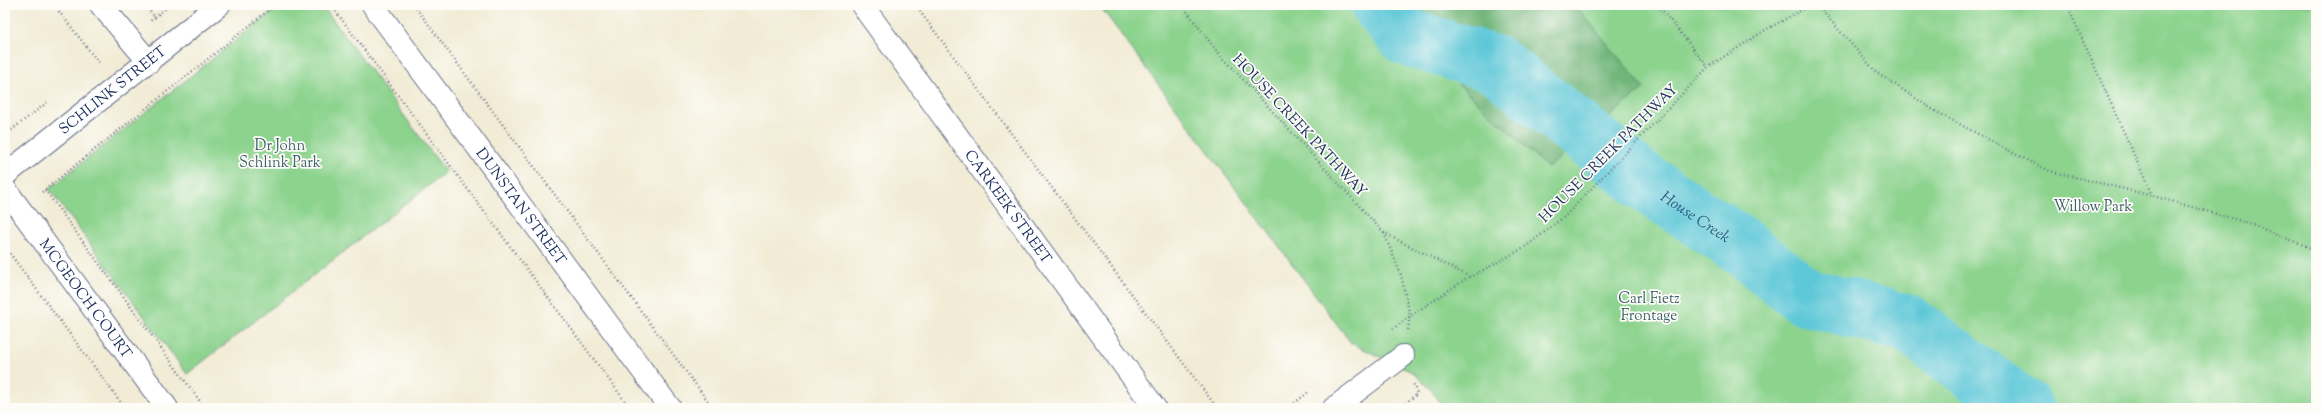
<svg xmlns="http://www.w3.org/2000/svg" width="2321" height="413" font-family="'Sorts Mill Goudy',serif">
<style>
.green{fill:#8cd38e;stroke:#548176}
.forest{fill:#71b579;stroke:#46726c}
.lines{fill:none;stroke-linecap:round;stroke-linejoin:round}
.river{stroke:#5ec8d8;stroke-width:58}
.street-casing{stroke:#667188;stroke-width:24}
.path{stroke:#667188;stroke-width:2.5;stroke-dasharray:1 3;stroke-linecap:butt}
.street{stroke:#fff;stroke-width:22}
.labels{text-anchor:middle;stroke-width:3.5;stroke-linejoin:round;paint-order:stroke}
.street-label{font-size:15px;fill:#1b2f5e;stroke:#fdfcf7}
.park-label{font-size:15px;fill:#3d606c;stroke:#fdfcf7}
.water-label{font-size:16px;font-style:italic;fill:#2f5d83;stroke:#fdfcf7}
</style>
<rect width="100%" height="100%" fill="#fdfcf7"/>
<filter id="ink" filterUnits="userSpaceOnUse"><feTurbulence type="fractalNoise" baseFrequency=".025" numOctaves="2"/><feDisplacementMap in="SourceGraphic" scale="8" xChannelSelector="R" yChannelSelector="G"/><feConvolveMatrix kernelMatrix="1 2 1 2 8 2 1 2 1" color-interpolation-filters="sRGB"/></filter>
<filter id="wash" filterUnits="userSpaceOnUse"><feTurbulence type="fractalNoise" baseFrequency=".012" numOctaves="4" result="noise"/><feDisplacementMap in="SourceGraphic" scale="16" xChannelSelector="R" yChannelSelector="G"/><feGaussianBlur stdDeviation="0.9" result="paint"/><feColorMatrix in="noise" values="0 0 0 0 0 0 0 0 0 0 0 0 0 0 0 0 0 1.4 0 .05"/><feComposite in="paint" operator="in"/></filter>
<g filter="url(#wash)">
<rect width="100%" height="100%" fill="#f2ecd6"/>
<g class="green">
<path d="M280 5H322L446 172 187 374 49 189Z"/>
<path d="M1099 5H2316V408H1444L1433 392 1412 372 1351 343Z"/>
</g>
<path class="forest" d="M1374 5H1575L1644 88 1548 168Z"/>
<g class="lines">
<path class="river" id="s1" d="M1380 5 1407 37 1497 65 1642 180 1741 246 1806 297 1907 323 2024 408"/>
</g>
</g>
<g filter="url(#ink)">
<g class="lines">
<defs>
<g id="street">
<path d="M101 5 149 62"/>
<path id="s2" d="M373 5 670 408"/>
<path id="s3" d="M862 5 1155 408"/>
<path id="s4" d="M5 175 219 5"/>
<path id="s5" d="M5 189 167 408"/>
<path d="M1334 408 1403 356"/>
</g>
</defs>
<use href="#street" class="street-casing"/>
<g class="path">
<path d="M54 5 99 63"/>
<path d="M145 5 155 17 150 21"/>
<path d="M331 5 630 408"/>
<path d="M414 5 713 408"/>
<path d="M915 5 1217 408"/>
<path d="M1182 5 1216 50 1384 233 1470 277 1524 248 1565 216 1708 67 1767 29 1811 5"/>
<path d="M1658 5 1708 67"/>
<path d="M1817 5 1876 72 1935 111 2021 157 2050 171 2153 196 2245 222 2316 250"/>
<path d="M2067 5 2152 195"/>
<path d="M155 17 170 5"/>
<path d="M5 135 49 101"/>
<path d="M45 190 205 408"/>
<path d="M42 192 275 5"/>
<path d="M1384 233 1401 275 1410 316 1393 329"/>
<path d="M5 247 125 408"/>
<path d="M1408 330 1410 316 1469 277"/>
<path d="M1288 408 1310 391"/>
<path d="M1399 408 1417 394 1413 383"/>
</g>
<use href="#street" class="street"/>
</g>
</g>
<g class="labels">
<g class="street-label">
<text dy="5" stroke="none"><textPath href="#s4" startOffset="137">SCHLINK STREET</textPath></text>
<text transform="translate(1300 125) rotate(47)" y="5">HOUSE CREEK PATHWAY</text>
<text transform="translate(1608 153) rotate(-45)" y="5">HOUSE CREEK PATHWAY</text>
<text dy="5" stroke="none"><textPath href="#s2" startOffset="250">DUNSTAN STREET</textPath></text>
<text dy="5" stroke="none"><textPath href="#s3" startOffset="249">CARKEEK STREET</textPath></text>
<text dy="5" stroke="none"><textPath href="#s5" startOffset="136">MCGEOCH COURT</textPath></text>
</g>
<g class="park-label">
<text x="280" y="150">Dr John<tspan x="280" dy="17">Schlink Park</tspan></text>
<text x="2093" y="211">Willow Park</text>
<text x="1649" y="303">Carl Fietz<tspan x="1649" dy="17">Frontage</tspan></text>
</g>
<g class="water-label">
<text dy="6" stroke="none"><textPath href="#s1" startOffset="386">House Creek</textPath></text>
</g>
</g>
<rect width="2321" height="413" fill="none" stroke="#fdfcf7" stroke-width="20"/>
</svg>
